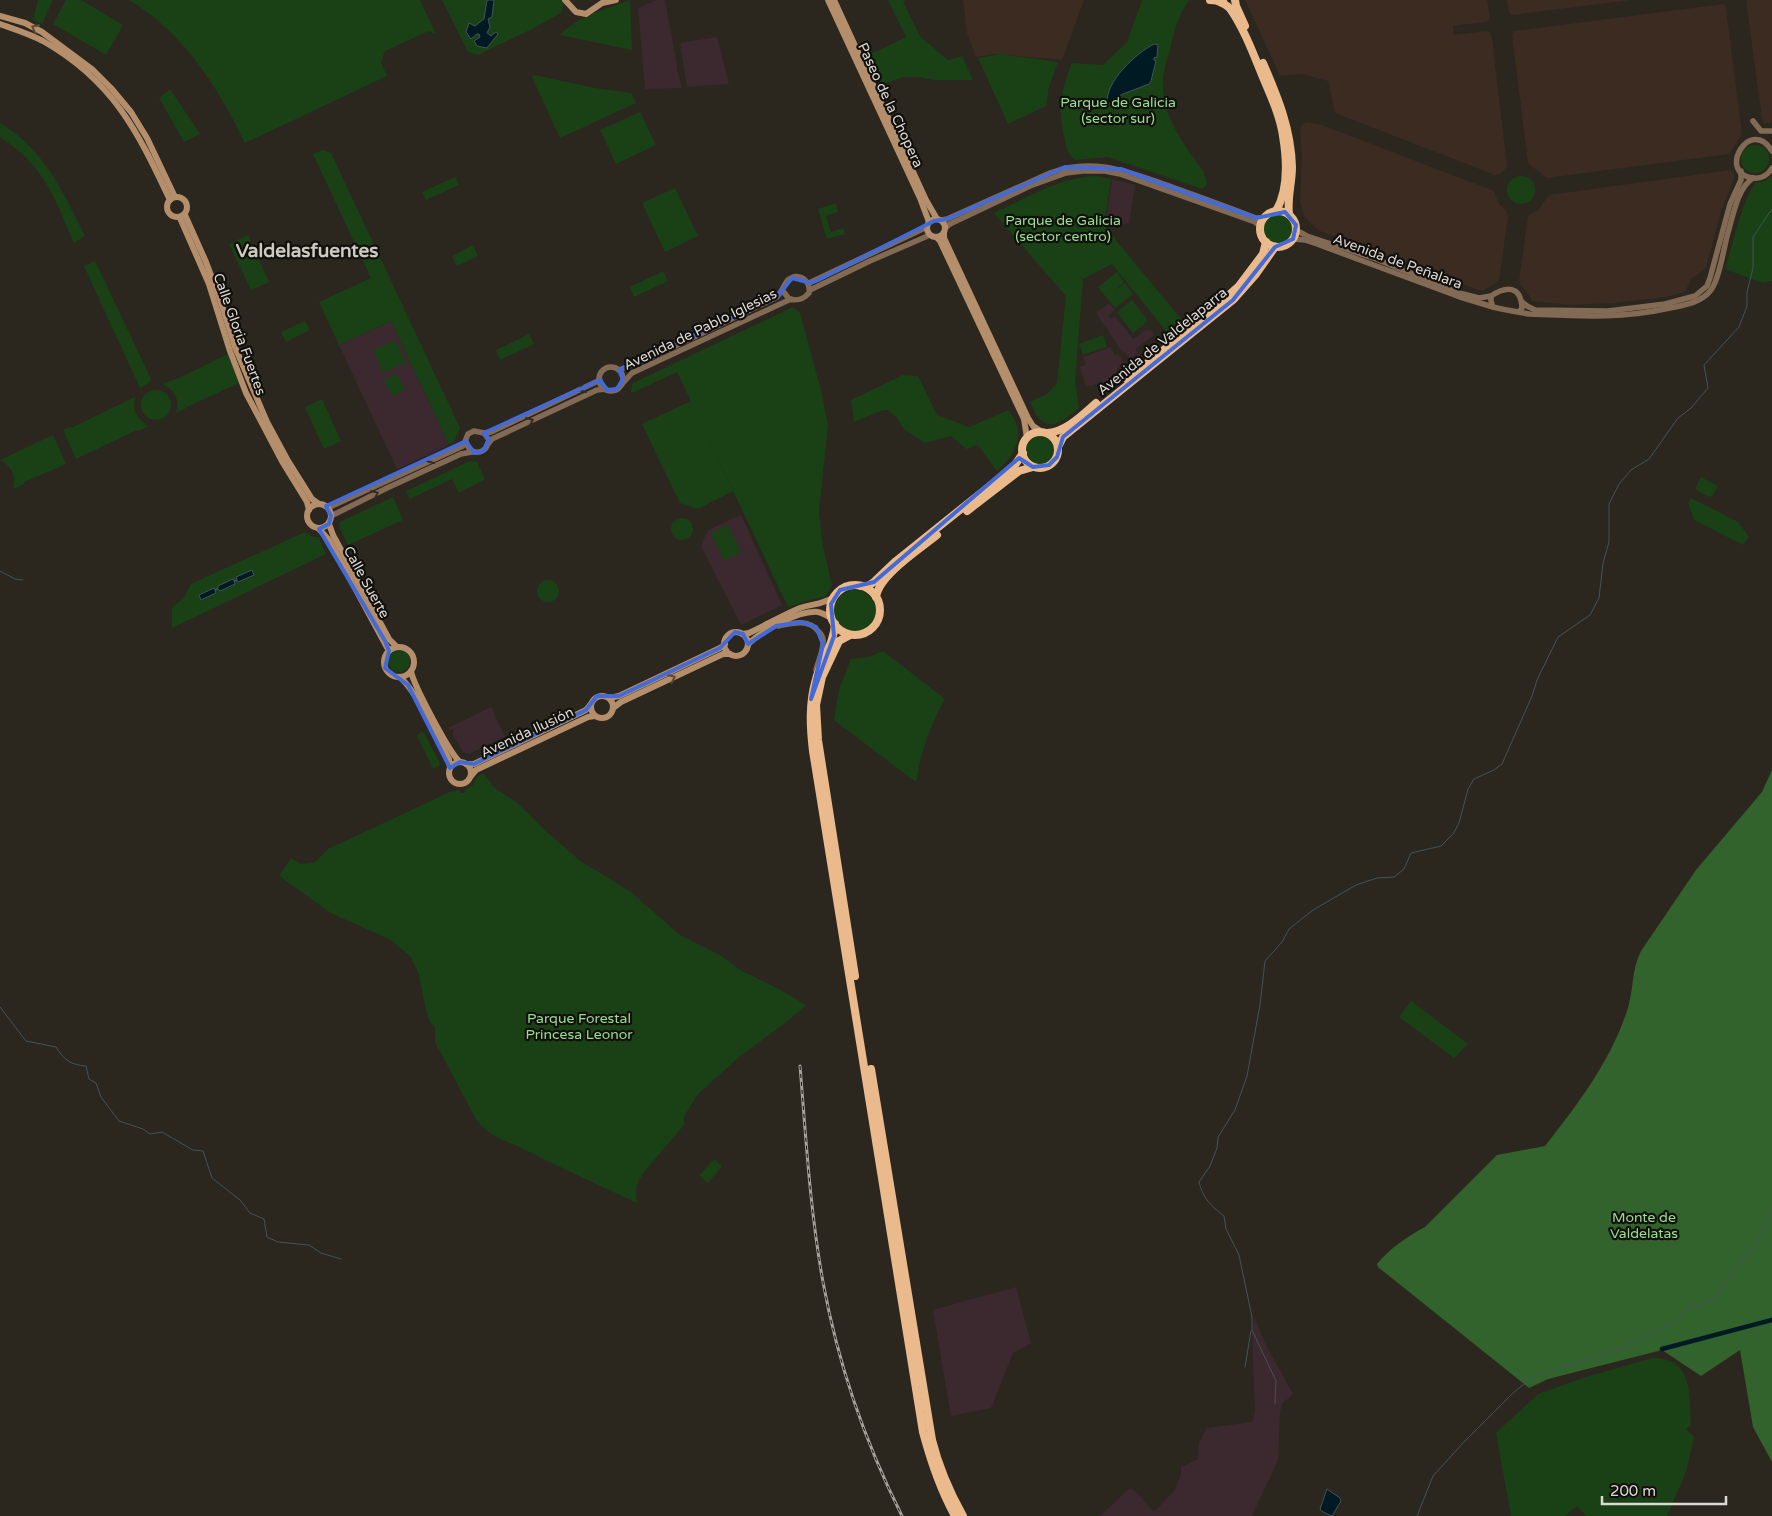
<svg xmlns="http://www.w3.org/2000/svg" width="1772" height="1516" font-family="'Varela Round',sans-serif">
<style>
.industrial{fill:#3b2b20}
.education{fill:#3b292f}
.green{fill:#1a4016}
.forest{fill:#32632c}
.water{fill:#001a24;stroke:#425359}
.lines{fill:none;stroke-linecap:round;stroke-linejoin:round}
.stream{stroke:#425359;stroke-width:1}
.canal{stroke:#001a24;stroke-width:4.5}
.tertiary{stroke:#826a54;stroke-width:5.5}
.secondary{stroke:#b58f6b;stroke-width:6}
.trunk{stroke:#ebba8c;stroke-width:8}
.rail-casing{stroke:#a5a19b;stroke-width:3}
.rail{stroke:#12100d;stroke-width:1;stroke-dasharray:4;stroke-linecap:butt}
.oneway{stroke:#5b4937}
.oneway2{stroke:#342b22}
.marked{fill:none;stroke:#436ad7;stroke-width:4;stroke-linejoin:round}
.labels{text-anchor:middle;stroke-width:4.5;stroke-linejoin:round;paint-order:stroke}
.park-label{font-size:14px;fill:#97de8d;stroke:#12100d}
.street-label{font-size:14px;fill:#dcd9d4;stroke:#12100d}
.district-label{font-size:19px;font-weight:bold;fill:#cfcac0;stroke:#12100d}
</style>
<rect width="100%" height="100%" fill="#2b271f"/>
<g class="industrial">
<path d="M963 0H1084L1062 60 995 54 976 57 967 33Z"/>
<path d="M1245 0H1487L1490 19 1485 22 1453 26 1454 35 1487 31 1490 32 1492 38 1507 167 1501 173 1495 175 1335 113 1328 81 1302 74 1280 76Z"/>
<path d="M1507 0H1631L1513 15 1509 13Z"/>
<path d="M1746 0H1772V121L1769 123H1764L1762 119Z"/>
<path d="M1724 4 1726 8 1742 134 1729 154 1547 178 1530 165 1528 162 1512 35 1514 31Z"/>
<path d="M1307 122 1322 125 1494 191 1499 204 1506 211 1508 217 1499 281 1483 291 1476 289 1320 231 1309 222 1303 213 1300 201 1302 155 1300 129 1303 124Z"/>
<path d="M1730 170 1734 173V178L1721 211 1706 268 1691 279 1685 292 1666 297 1613 303 1572 305 1532 301 1527 292 1521 286 1519 281 1528 216 1539 209 1549 195Z"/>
</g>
<g class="education">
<path d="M657 0H665L677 66V72L678 73 682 88 645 89 638 8Z"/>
<path d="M717 37 729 84 687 87 680 43Z"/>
<path d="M1112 179 1135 185 1129 224 1106 221Z"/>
<path d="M1109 303 1115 310 1108 316 1110 319 1115 316 1133 339 1146 330 1147 331 1150 329 1154 335 1135 349 1142 358 1139 360 1135 355 1130 359 1125 352 1123 353 1096 313Z"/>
<path d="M391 321 449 445 397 469 339 345Z"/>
<path d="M1110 347 1115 355 1118 354 1125 363 1119 365 1120 367 1117 369 1118 372 1111 375 1113 382 1103 385 1102 382 1091 386 1090 385 1086 386 1080 367 1086 365 1083 357Z"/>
<path d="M741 515 782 605 741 625 701 546 708 530Z"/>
<path d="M491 707 505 737 469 754 463 752 452 733 454 732 453 729 450 730 448 728Z"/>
<path d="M1016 1287 1031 1343 1013 1353 991 1408 951 1416 933 1310Z"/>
<path d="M1254 1317 1266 1345 1293 1394 1283 1403 1280 1411 1278 1460 1252 1516H1100L1130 1488 1136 1492 1153 1511 1157 1509 1174 1491 1181 1475V1467L1198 1459 1199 1443 1207 1428 1252 1422 1255 1411 1252 1332Z"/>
</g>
<g class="green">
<path d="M38 0H53L42 24 33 20Z"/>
<path d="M66 0H81L123 25 106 55 53 24Z"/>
<path d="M129 0H420L436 34 429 31 385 51 381 62 387 76 245 143C218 87 183 32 129 0Z"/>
<path d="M442 0H564L565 1 561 13 534 28 478 55 468 52Z"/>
<path d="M630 0 632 50 560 35C578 16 606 9 630 0Z"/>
<path d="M888 0H906L903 2 920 36 948 60 962 56 973 80H935L920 77H903L882 84 867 56 906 37Z"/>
<path d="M1142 0H1189C1178 15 1174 32 1170 50 1168 57 1165 64 1164 72 1157 111 1183 143 1204 172L1207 185 1202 189 1108 157 1075 160C1066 153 1067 146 1064 136 1058 105 1061 91 1072 63L1103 65 1127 42Z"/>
<path d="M1001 54 1058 62 1049 86 1046 106 1008 124 978 58Z"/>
<path d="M534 75 595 88 631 93 636 103 560 138 532 77Z"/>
<path d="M170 89 200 134 184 142 159 98Z"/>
<path d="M640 112 656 145 616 164 600 130Z"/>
<path d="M0 123C45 150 62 191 85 236L74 243C62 217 52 186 32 164 23 153 12 145 0 137Z"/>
<circle cx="1755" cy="159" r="14"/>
<path d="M323 150 331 153 460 428 454 442 449 445 391 321 339 345 319 302 371 278 313 154Z"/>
<path d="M1096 176 1111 179 1105 220 1115 239 1185 324 1170 336 1112 264 1083 279 1075 380 1079 408C1055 427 1044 435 1030 402L1047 394 1057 383 1066 296 994 213C1026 198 1060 177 1096 176Z"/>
<path d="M1772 176V281L1763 283 1725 269C1733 244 1741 204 1755 183L1765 181Z"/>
<circle cx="1521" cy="190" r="14"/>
<path d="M455 177 459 185 426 200 422 192Z"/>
<path d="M675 188 698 236 665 252 642 203Z"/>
<path d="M836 203 838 212 826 216 831 232 843 228 845 234 827 239 818 209Z"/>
<circle cx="1278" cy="229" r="15"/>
<path d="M248 235 269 282 251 290 229 244Z"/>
<path d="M473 245 478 256 457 266 452 256Z"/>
<path d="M95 261 151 379 150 382 140 388 84 266Z"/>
<path d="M663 271 668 281 634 297 630 287Z"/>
<path d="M1117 272 1124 282 1114 291 1125 283 1133 294 1115 308 1098 287Z"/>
<path d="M1132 300 1148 321 1133 333 1117 312Z"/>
<path d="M793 307 800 313 822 394 828 425 819 511 822 541 832 586 825 597 813 599 788 607 677 372 632 393 631 388 633 383Z"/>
<path d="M305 321 310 330 286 342 281 332Z"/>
<path d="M529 334 534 344 500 360 496 350Z"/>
<path d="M1103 335 1107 347 1083 355 1079 344Z"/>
<path d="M395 340 406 363 383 373 373 351Z"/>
<path d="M228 354 239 383 187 407V408L176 413C180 399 175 391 163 384L183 376Z"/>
<path d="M397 374 405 390 392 396 384 380Z"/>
<path d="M903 375 918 376 937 415 969 427 1009 410C1012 416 1017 423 1018 429 1020 446 1009 461 997 471L978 445 966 449 951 436 925 443 904 429 897 418 888 410H883L854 422 851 400Z"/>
<circle cx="156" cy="405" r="15"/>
<path d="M135 397C132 410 137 420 149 426L138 431 137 430 76 459 63 430 70 427 71 428Z"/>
<path d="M322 399 341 441 324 449 305 407Z"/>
<path d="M691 401 733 491 698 509 680 503 642 424Z"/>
<path d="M53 435 66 464 24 482V484L13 489C17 477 12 466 0 460Z"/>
<circle cx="1040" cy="450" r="15"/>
<path d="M470 461 477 462 485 479 459 493 452 479 410 499 406 491Z"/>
<path d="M1701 477 1718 486 1712 496 1709 497 1695 489Z"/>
<path d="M393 497 403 520 348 545 339 526 340 522Z"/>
<path d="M1691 498 1738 522 1749 537 1743 545 1694 520 1688 503Z"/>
<circle cx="682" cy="529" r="11"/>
<path d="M728 525 741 552 724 561 711 533Z"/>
<path d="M305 532 313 537H319L326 554 172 628V607L183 599 191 584Z"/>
<circle cx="548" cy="591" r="11"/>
<circle cx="855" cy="611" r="21"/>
<circle cx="399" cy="661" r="11"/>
<path d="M883 651 945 699C930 726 921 751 916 782L834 720 839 690 851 659 869 657Z"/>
<path d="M421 732 424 733 440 763 439 766 433 769 417 735Z"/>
<path d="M484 774 495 788 515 801 547 832 579 860 631 892 680 935 720 955 742 971 779 989 806 1005 788 1021 739 1057 698 1094 683 1118 685 1124 643 1173 636 1187 637 1203C599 1185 561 1168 524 1149 504 1139 491 1139 476 1119L435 1042V1027L430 1022 426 1011 419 975 411 957 391 940 331 913 279 876 291 858 301 864 315 862 328 849 450 792 460 790V793H465V789L473 785 477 776Z"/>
<path d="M1411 1001 1468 1044 1454 1058 1399 1017Z"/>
<path d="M714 1159 722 1166 708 1183 699 1176Z"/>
<path d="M1652 1358C1694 1358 1689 1394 1691 1425L1686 1429 1694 1437 1686 1472 1667 1516H1586L1577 1506 1565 1516H1511L1496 1433 1538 1394 1583 1378Z"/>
</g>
<path class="forest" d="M1772 770V1462L1753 1427 1740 1350 1701 1376 1662 1350 1548 1379 1529 1388 1378 1267 1377 1264C1389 1249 1408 1236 1425 1227L1497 1155 1545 1146C1578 1104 1610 1062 1627 1011 1634 991 1631 970 1641 951L1696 870 1762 792Z"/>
<g class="water">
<path d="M487 0H494L492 17 488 19 490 27 487 33 491 36 496 32 498 34 487 48 477 46 474 41 480 37 479 34H477L471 39 466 32 469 23 475 26 484 19Z"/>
<path d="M1154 44 1158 45 1157 57 1154 58V60L1156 61 1151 81 1149 84 1123 94 1119 96 1113 104 1107 103C1106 81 1135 54 1154 44Z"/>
<path d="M252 570 254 575 238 582 237 580 234 581 235 584 220 591 218 589 215 590 216 593 201 600 199 595 214 588 215 590 218 588V586L233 579 234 581 237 579 236 577Z"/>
<path d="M1327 1489 1340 1498 1341 1501 1332 1516 1323 1512 1320 1509Z"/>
</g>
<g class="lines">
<g class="stream">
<path d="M0 571 15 579 23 580"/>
<path d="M0 1007 26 1041 56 1047C64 1060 71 1065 86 1066L89 1079 96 1083 101 1097 119 1121 143 1129 150 1134 162 1132 193 1150 203 1151 212 1178 240 1200 250 1213 264 1219 267 1237 278 1242 309 1245 321 1253 341 1259"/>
<path d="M1245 1367 1251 1331"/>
<path d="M1275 1404 1276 1381 1252 1330V1317L1239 1255 1226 1229 1224 1216C1211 1206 1203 1198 1199 1182L1210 1166 1217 1148 1218 1137 1235 1110 1247 1076 1260 1005 1265 961 1282 942 1289 929 1313 910 1356 885 1377 878 1394 877 1404 869 1411 853 1441 846 1453 834 1459 823 1468 789 1474 779 1494 770 1502 764 1532 696 1537 680 1558 637 1590 615 1599 598 1603 563 1609 542V504L1619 484 1631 470 1649 459 1678 418 1691 408 1708 388 1704 365 1739 327 1747 306V292L1753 268V237L1772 209"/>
<path d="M1417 1516 1433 1476 1462 1444 1513 1393 1534 1376 1617 1350 1679 1320 1690 1307 1714 1302 1730 1275 1752 1250 1772 1211"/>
</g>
<path class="canal" d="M1662 1349 1772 1320"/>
<g class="tertiary">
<path d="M1753 121 1761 131H1772"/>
<path d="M1772 151C1750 115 1716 174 1753 178 1761 179 1768 175 1772 168"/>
<path d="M941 220 947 219 1050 173C1094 156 1131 173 1172 187 1200 197 1228 207 1256 218H1264"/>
<path d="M945 228 950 224 1030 186 1066 173 1082 171H1105L1120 174 1255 222 1260 226"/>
<path d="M1296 230 1307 236 1376 259 1459 293 1479 298 1491 296"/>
<path d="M1293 239 1305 240 1317 244 1460 297 1493 307"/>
<path d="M809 283 927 227"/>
<path d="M810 290 870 261 930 235"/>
<path d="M1522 302 1527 306 1535 310 1608 311 1665 304 1695 296 1707 286 1710 278 1730 204 1741 180V171"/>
<path d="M1519 312 1522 308C1521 285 1506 286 1491 296V301L1493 307C1505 310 1517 312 1529 314 1579 316 1620 319 1670 308 1684 305 1701 303 1711 290 1720 278 1724 245 1729 229 1734 212 1738 188 1753 178"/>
<circle cx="611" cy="379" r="12"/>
<path d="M619 370 657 355 777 297C782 292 784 284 788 280 799 271 811 281 809 293 803 300 797 301 789 299L783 291"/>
<path d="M622 384 632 373 791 299"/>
<path d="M484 433 491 432 600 380"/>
<path d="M488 444 492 439 597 390 606 389"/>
<path d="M326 506H332L463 446 468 434 474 431 484 433 489 440 486 448C478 456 468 452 466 441"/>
<path d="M331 516 387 488 461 454 472 452"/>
<path d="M778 626C792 623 809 618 819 632 822 635 824 638 823 643 823 651 818 662 816 670"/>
</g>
<g class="secondary">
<path d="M565 0 576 12 586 14 602 3 616 0"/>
<path d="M828 0 920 198 929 222"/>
<path d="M834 0 926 200 937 219"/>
<path d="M0 16 25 23 42 32 93 70 111 88 131 112 147 138 175 197"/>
<path d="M0 24C14 29 30 34 43 41 113 81 137 130 170 200"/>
<circle cx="177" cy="207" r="10"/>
<path d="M185 215 206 262 220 299 235 347 267 422 287 459 312 499 319 504"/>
<path d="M180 218 209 284 230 351 246 393 283 463 307 502 309 510"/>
<circle cx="936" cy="228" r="9"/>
<path d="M944 233V238L1028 418 1033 426 1042 432"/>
<path d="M936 237 940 241 1024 419 1027 438"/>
<circle cx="319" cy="516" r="12"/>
<path d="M329 524 333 535 389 639 397 647"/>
<path d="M319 529 329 540 389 651"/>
<circle cx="736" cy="644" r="12"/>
<path d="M743 634 749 633C766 625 783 615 800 608 813 603 820 606 834 597"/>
<path d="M748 644C762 631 798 610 818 612 823 613 827 616 832 618"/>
<circle cx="399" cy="662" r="15"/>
<path d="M411 671C413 684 450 754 460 762"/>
<path d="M399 677C415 687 438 740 449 759L450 768"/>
<circle cx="602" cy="707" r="11"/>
<path d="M609 698 619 696 720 648 725 644"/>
<path d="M613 708 621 702 723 654H730"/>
<circle cx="460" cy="773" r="11"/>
<path d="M466 764H474L586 710 590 705"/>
<path d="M471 776 476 770 588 717 595 716"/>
</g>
<g class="trunk">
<path d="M1210 0 1223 1"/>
<path d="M1235 0 1236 6 1245 26"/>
<path d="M1218 1C1223 4 1228 5 1231 10 1244 29 1253 53 1262 75 1270 94 1280 115 1283 136 1287 160 1289 189 1276 211"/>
<path d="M1263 63C1278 98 1291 129 1292 167 1292 183 1287 198 1289 214"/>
<circle cx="1278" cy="229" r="18"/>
<path d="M1127 379 1198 323 1239 286 1263 254 1266 242"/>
<circle cx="1040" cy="450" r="18"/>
<path d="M1048 433C1067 431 1082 415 1096 403"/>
<path d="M1058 447 1063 437 1233 300 1256 274 1275 247"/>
<path d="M967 511 1019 471 1033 467"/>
<circle cx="855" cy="610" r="25"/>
<path d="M861 586H868L874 582 896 561 1006 473 1015 465 1023 453"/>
<path d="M876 597C879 575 920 549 937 535"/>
<path d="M835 624C834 644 821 660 816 679 809 703 810 726 813 751L923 1432C931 1462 940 1489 955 1516"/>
<path d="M850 635 839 641 822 677 816 705 818 740 855 976"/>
<path d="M871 1069 932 1440C939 1468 949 1491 963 1516"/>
</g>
<defs>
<path id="rail" d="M800 1066C806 1138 810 1211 823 1282 838 1364 865 1442 902 1516"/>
</defs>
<use href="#rail" class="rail-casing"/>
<use href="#rail" class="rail"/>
</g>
<defs><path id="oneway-chevron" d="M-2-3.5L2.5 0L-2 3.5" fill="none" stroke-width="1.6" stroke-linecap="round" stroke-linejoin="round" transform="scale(1.25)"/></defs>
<g class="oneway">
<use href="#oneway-chevron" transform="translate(35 28) rotate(-152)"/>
<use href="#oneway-chevron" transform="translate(672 678) rotate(-25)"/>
</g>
<g class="oneway2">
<use href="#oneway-chevron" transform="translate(582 389) rotate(155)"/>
<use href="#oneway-chevron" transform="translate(530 421) rotate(-25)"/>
<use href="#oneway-chevron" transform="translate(430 460) rotate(156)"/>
<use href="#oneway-chevron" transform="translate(375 494) rotate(-26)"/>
</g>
<path class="marked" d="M1065 167 1121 169 1256 218 1285 212 1296 225 1293 239 1275 247 1233 300 1063 437 1057 457 1049 465 1033 467 1019 458 874 582 840 590 831 604 834 636 811 699 823 644 816 627 801 622 776 626 748 644 743 634 735 632 720 648 619 696H597L586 710 474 764 460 762 450 768 408 685 385 668 389 651 385 641 319 529 329 524 331 516 326 506 466 441 474 453 483 451 489 440 484 433 600 380 607 390 617 389 623 379 619 370 777 297 792 278 811 283 818 280 934 221 947 219Z"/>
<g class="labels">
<g class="park-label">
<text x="1118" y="107">Parque de Galicia<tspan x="1118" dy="16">(sector sur)</tspan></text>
<text x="1063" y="225">Parque de Galicia<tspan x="1063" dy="16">(sector centro)</tspan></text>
<text x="579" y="1023">Parque Forestal<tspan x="579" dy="16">Princesa Leonor</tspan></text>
<text x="1644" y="1222">Monte de<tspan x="1644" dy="16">Valdelatas</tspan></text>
</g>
<g class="street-label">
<text transform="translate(891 105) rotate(65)" y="5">Paseo de la Chopera</text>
<text transform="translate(1398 261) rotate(20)" y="5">Avenida de Peñalara</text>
<text transform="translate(700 329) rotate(-26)" y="5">Avenida de Pablo Iglesias</text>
<text transform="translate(240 334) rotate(70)" y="5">Calle Gloria Fuertes</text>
<text transform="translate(1162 341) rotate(-39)" y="5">Avenida de Valdelaparra</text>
<text transform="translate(367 582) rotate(61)" y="5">Calle Suerte</text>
<text transform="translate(527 732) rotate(-25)" y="5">Avenida Ilusión</text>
</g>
<g class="district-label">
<text x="307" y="257">Valdelasfuentes</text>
</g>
</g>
<path d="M1602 1496v8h124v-8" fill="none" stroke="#dcd9d4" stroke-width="2.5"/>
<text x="1610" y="1496" font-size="15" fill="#dcd9d4" stroke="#12100d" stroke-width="4" paint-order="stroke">200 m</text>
</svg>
